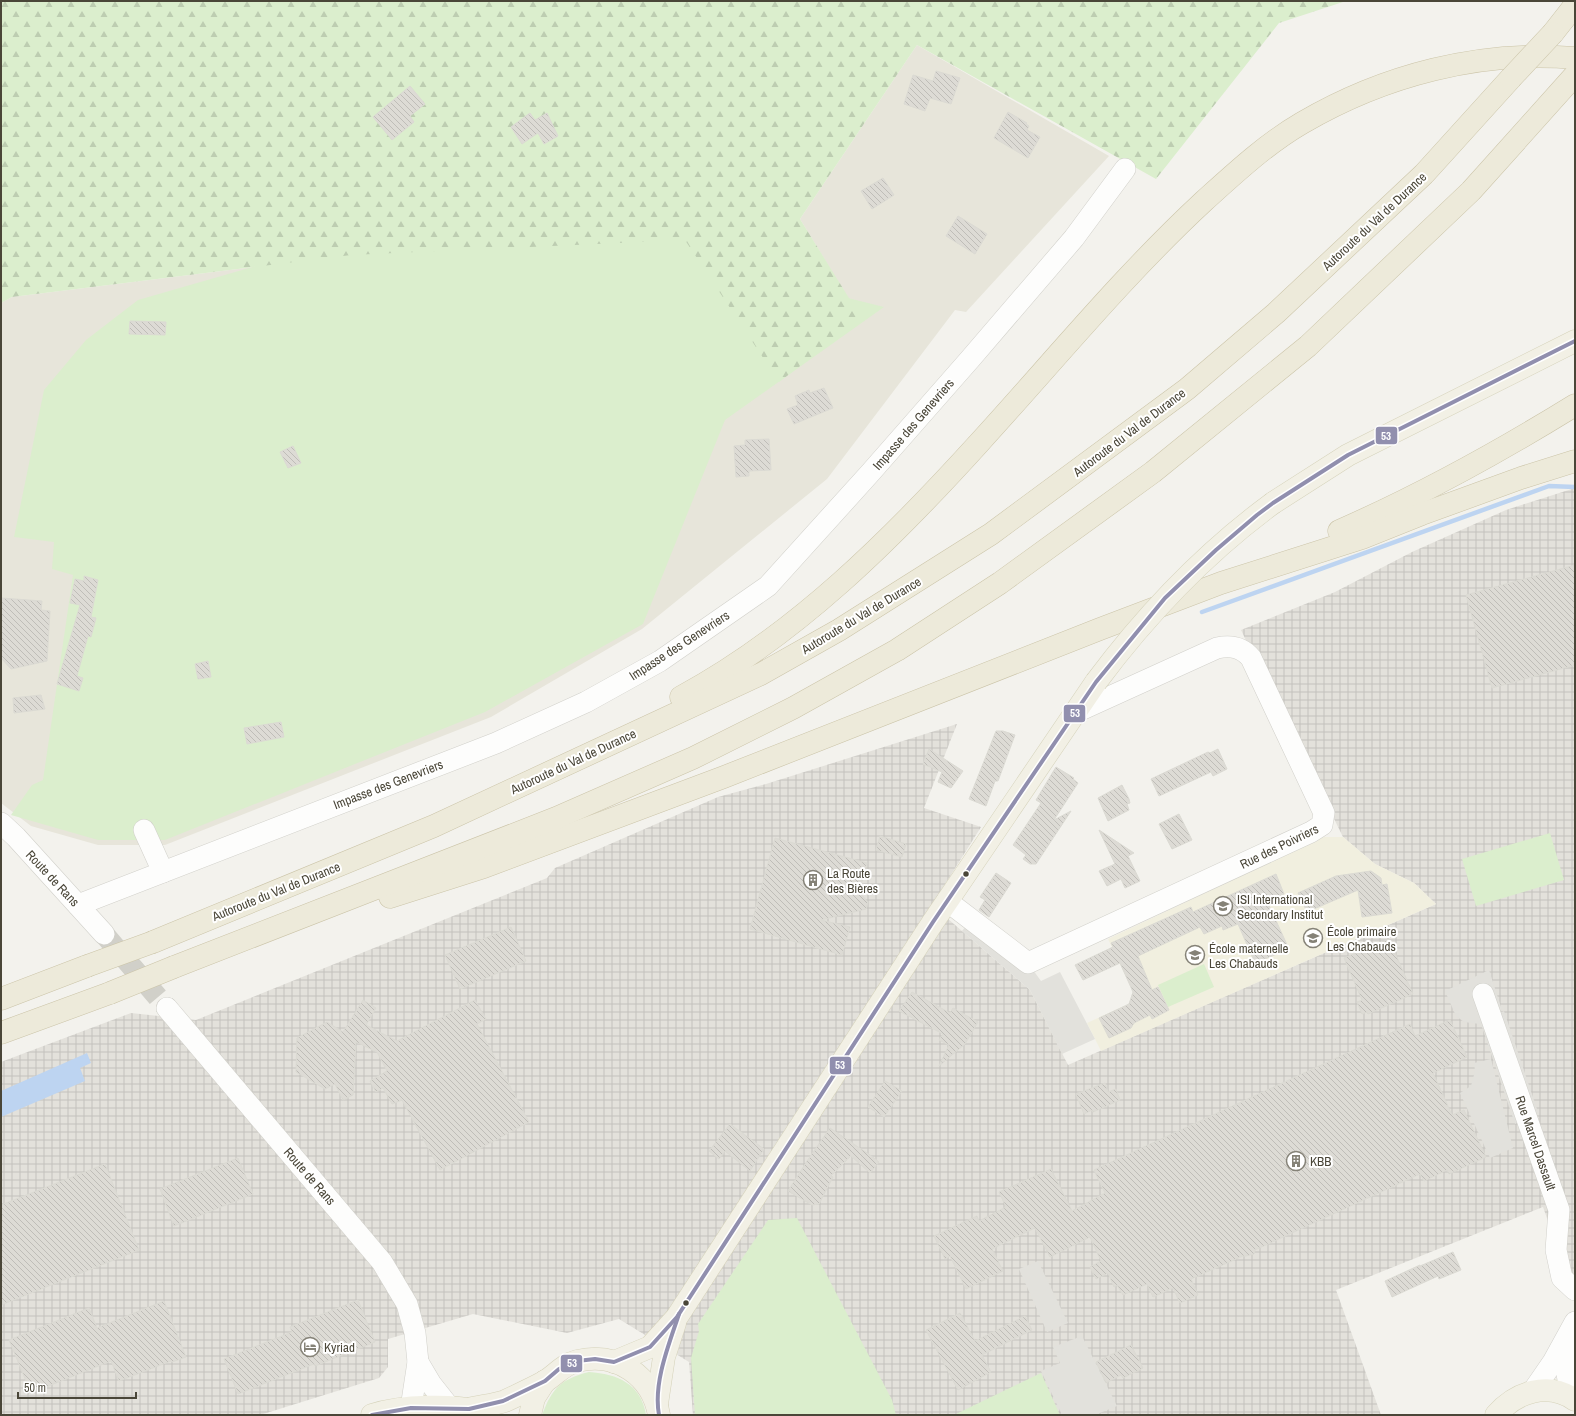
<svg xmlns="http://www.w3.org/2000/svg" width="1576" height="1416" font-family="'Archivo Narrow',sans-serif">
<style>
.residential{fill:#e7e5da}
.industrial{fill:url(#industrial-grid)}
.education{fill:#f1efdf}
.green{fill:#dbeecd}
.forest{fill:url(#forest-firs)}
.parking{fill:#e2e1dc}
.water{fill:#bdd4f1}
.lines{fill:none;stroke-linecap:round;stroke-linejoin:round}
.stream{stroke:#bdd4f1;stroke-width:4.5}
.building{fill:url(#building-back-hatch);stroke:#dbdad3}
.minor-tunnel{stroke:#d1d0c9;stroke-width:21;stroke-dasharray:21 10;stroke-linecap:butt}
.minor-casing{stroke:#d1d0ca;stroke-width:22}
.major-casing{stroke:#d5d2ba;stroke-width:23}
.highway-casing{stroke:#cbc4a8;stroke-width:23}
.minor{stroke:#fdfdfc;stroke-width:21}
.major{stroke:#f2f0e5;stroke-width:22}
.highway{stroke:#edeada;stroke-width:22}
.major-bridge-casing{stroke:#d5d2ba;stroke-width:23;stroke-linecap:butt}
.highway-bridge-casing{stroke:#cbc4a8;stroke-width:23;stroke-linecap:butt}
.major-bridge{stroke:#f2f0e5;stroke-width:22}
.highway-bridge{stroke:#edeada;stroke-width:22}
.bus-1-casing{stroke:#fff;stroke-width:7}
.bus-1{stroke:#918fae;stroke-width:4}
.bus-dot{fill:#4a4638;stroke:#fff;stroke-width:1.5}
.labels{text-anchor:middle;stroke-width:4;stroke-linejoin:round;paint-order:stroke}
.street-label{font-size:13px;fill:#4a4638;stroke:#fff}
.poi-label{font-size:13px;fill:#4a4638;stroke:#fff;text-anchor:start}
.line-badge{stroke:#fff;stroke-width:1.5}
.badge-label{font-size:11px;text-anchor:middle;font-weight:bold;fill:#fff}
</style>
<defs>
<pattern id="industrial-grid" width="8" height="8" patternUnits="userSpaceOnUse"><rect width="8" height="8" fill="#e3e1db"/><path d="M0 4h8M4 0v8" fill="none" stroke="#c4c2bd"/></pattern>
<pattern id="forest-firs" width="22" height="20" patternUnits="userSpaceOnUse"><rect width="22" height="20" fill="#dbeecd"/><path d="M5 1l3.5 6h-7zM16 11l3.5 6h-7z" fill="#bdcdb1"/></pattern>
<pattern id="building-back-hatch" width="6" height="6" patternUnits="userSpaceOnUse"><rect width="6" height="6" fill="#dddbd5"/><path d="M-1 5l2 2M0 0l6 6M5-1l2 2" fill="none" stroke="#bfbdb8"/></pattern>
</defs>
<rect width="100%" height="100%" fill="#f3f2ed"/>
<path class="residential" d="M917 45 1109 156 966 312 955 310 827 479 642 629 491 717 165 845H98L31 826 1 803V303L12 297 351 255 861 319 800 219Z"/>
<path class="industrial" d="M1575 488V1297L1543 1207 1336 1290 1381 1415H693L689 1362 619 1319 567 1333 473 1314 388 1339V1367L379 1378 260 1415H1V1062L131 1013 196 1020 547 878 555 868 718 797 766 784 957 724 924 808 981 827 932 905 1030 990 1068 1065 1436 904 1414 883 1375 864 1343 837 1241 630 1335 592 1412 552 1506 510Z"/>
<path class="education" d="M1324 837H1343L1375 864 1414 883 1436 904 1101 1051 1087 1023 1122 1007 1128 1008 1136 985 1131 987 1108 939 1188 901 1203 891 1305 844Z"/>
<g class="green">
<path d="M472 1 775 194 824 292 884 307 725 420 643 624 485 712 165 840H98L11 815 32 785 43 780 73 575 52 569 54 542 14 537 44 390 86 340 138 300 609 164Z"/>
<path d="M1550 833 1564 880 1476 906 1462 859Z"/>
<path d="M1204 964 1214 987 1168 1007 1158 985Z"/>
<path d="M797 1218 892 1400 896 1415H695L691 1358 699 1331 698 1324 768 1220Z"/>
<path d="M589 1372C618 1374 641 1384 646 1415H542C552 1388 561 1379 589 1372Z"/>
<path d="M1041 1373 1060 1415H954Z"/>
</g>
<path class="forest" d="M1 1H1346L1279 23 1156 179 917 45 800 219 862 319 779 382 685 240 351 255 12 297 1 303Z"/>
<g class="parking">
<path d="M971 920 1028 963 1041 981 1060 972 1095 1039 1062 1054 1030 990 962 931Z"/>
<path d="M1489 970 1502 1010 1496 1015 1504 1011 1538 1112 1515 1124 1482 1027 1480 1024 1464 1022 1456 1016 1445 991Z"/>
<path d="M1491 1059 1513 1148 1490 1158 1460 1093 1471 1086 1475 1071 1474 1063Z"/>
<path d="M1038 1261 1068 1323 1047 1332 1019 1269Z"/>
<path d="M1082 1336 1117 1406 1095 1415H1062L1041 1371 1060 1363 1053 1347Z"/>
</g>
<path class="water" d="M87 1053 91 1063 80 1068 85 1081 1 1117V1091Z"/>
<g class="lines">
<path class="stream" d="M1202 612 1549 486 1575 487"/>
</g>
<g class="building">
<path d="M936 71 960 78 951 104 930 98 925 111 904 104 913 75 933 81Z"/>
<path d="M410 86 425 104 410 116 414 122 392 140 373 117Z"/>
<path d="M1008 112 1027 123 1026 124 1029 126 1027 130 1040 137 1028 158 994 138Z"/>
<path d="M530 113 535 120 547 113 558 136 544 144 538 133 522 144 511 127Z"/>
<path d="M883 178 894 195 872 209 861 191Z"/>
<path d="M958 216 987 234 975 254 946 236Z"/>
<path d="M130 321 166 322 165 335 129 334Z"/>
<path d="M824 388 833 408 794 424 787 409 798 405 795 396 809 390 810 393Z"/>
<path d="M769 439 771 470 749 471V476L736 477 734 446 745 445V440Z"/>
<path d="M293 446 301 463 288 468 280 452Z"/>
<path d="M1575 565V665L1492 688 1466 595Z"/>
<path d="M84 576 98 580 91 617 96 618 91 637 88 636 77 676 83 678 79 691 57 684 80 605 70 603 75 579 84 581Z"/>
<path d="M1 598 42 601 41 610 50 611 47 661 11 669 1 658Z"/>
<path d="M208 661 211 677 198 679 195 664Z"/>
<path d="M41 695 45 709 14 713 13 698Z"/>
<path d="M281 722 284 737 247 744 244 728Z"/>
<path d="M996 731H1003L1015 735 998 781H995L986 806 969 799Z"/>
<path d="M929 749 963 771 951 788 938 782 942 772 923 764Z"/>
<path d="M1218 749 1227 769 1213 776 1211 772 1159 796 1151 779 1208 752 1210 753Z"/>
<path d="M1056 767 1074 778 1073 779 1078 783 1054 820 1071 811 1036 864H1030L1023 859 1026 855 1013 845 1041 803 1036 800Z"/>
<path d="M1122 785 1129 799 1130 803 1127 804 1129 810 1108 821 1098 798Z"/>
<path d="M1179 814 1192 840 1172 849 1159 824Z"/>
<path d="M1099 830 1134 853 1128 856 1140 881 1125 888 1121 879 1107 886 1099 871 1115 864Z"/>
<path d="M880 836 906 844 902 857 876 850Z"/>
<path d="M775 838 867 863 859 892 868 902 866 909 821 920 850 927 842 955 750 929Z"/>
<path d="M1371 871 1381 878 1382 885 1387 884 1392 913 1362 917 1358 890 1307 912 1298 893 1336 876Z"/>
<path d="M996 873 1011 883 989 917 979 910 985 900 980 897Z"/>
<path d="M1276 874 1284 894 1267 901 1289 949 1255 963 1238 924 1223 930 1222 926 1204 934 1200 927 1138 956 1152 990 1158 987 1169 1010 1152 1019 1150 1015 1134 1023 1131 1028 1109 1038 1099 1018 1129 1004 1133 992 1120 963 1083 980 1075 965 1113 947 1111 943 1191 907 1193 912Z"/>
<path d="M511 927 526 961 460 989 445 955Z"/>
<path d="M1389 939 1413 994 1368 1014 1367 1012 1362 1014 1357 1002 1362 1000 1344 958Z"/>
<path d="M912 992 950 1013 953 1008 978 1022 965 1044 939 1066 949 1045 939 1040 943 1034 899 1011Z"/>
<path d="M363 1000 376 1008 366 1025 397 1041 475 1000 486 1019 477 1024 529 1122 440 1170 402 1100 392 1104 383 1088 376 1092 370 1081 387 1071 377 1052 356 1042 353 1095 343 1100 335 1084 325 1089 296 1072 297 1038 327 1022 343 1032Z"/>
<path d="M1450 1020 1467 1057 1433 1073 1452 1115 1464 1110 1486 1157 1449 1174 1447 1170 1424 1181 1420 1174 1255 1250 1254 1254 1246 1256H1243L1191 1279 1198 1295 1180 1303 1173 1288 1153 1297 1147 1284 1123 1295 1117 1285 1114 1287 1108 1273 1096 1279 1090 1267 1101 1261 1090 1237 1050 1257 1035 1228 992 1249 1003 1271 966 1289 950 1256 945 1259 934 1236 977 1216 979 1221 1006 1207 999 1192 1051 1169 1072 1211 1105 1193 1094 1170 1410 1024 1415 1036Z"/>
<path d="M885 1081 902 1091 884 1117 868 1107Z"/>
<path d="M1105 1083 1108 1092 1116 1089 1120 1100 1093 1112 1092 1110 1084 1114 1076 1094Z"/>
<path d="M730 1124 764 1149 750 1171 725 1151 719 1159 709 1151Z"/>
<path d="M830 1128 870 1155 879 1162 870 1173 851 1156 831 1176 833 1177 819 1204 812 1205 788 1191 807 1161Z"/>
<path d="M238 1158 253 1194 174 1226 160 1189Z"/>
<path d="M105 1164 139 1250 1 1305V1205Z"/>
<path d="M1453 1252 1461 1270 1439 1279 1438 1276 1427 1281 1392 1297 1385 1281 1420 1265V1266Z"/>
<path d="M358 1300 375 1342 315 1366 314 1364 238 1394 224 1359 292 1332 290 1327Z"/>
<path d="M164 1301 186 1357 172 1362 171 1361 119 1381 111 1361 31 1393 9 1340 89 1308 97 1328Z"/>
<path d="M960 1313 975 1341 1025 1316 1032 1330 982 1355 991 1372 958 1390 926 1330Z"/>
<path d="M1131 1345 1143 1368 1123 1378 1121 1375 1106 1383 1096 1362Z"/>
</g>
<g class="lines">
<path class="minor-tunnel" d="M104 934 167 1008"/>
<defs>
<g id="minor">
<path d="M1 823 16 837 104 934"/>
<path d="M144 830 163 872"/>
<path d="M947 901 1028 963 1311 832 1322 825 1324 813 1251 658C1242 647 1231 645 1217 648L1074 713"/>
<path d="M78 905 496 743 586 702 660 661 768 586 871 472 971 358 1074 238 1125 169"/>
<path d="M1483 994 1559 1210 1556 1250 1562 1278 1575 1290"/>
<path d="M167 1008 382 1262 407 1304 415 1333 418 1362 411 1408"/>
<path d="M1568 1340 1565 1362 1571 1397"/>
<path d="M418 1362 431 1384 450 1408"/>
<path d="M1533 1391 1553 1362 1575 1322"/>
</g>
<g id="major">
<path d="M1273 503 1348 455 1575 341"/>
<path d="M614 1362 650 1347 677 1317 933 922 1096 682"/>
<path d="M657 1404 664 1357 675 1323"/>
<path d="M469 1409C480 1406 494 1405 505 1401 518 1395 531 1389 544 1382 556 1375 562 1365 577 1361 617 1351 652 1376 659 1415"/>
<path d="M372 1415C403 1405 452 1404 483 1412"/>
<path d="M530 1415 534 1398 545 1381"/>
<path d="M1496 1415C1516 1392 1548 1381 1575 1400"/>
</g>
<g id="highway">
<path d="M1553 33 1575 5"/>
<path d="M1339 531C1421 495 1499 452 1575 405"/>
<path d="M681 697C796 635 892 539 979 443 1053 362 1123 276 1204 201 1235 173 1266 144 1302 123 1384 75 1480 50 1575 58"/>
<path d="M390 897 484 867 724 777 1100 629 1221 583 1362 538 1422 514 1521 478 1575 461"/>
<path d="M153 942 434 826 761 674 839 630 991 534 1187 389 1276 313 1424 174 1511 78"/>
<path d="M174 967 556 818 693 758 793 708 897 650 1000 583 1153 472 1308 346 1471 191 1575 75"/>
<path d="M1 999 87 966"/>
<path d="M1 1033 110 993"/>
</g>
</defs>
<use href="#minor" class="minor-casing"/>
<use href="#major" class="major-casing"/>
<use href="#highway" class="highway-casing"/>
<use href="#minor" class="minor"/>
<use href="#major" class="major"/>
<use href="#highway" class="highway"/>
<defs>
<path id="major-bridge" d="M1096 682C1146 615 1205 553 1273 503"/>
<g id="highway-bridge">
<path d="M1511 78 1553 33"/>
<path d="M87 966 153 942"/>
<path d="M110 993 174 967"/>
</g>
</defs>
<use href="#major-bridge" class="major-bridge-casing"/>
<use href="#highway-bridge" class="highway-bridge-casing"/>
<use href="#major-bridge" class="major-bridge"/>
<use href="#highway-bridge" class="highway-bridge"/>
<defs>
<g id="bus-1">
<path d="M372 1415 411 1408 469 1409 503 1401 545 1381 559 1369 577 1361 595 1359 614 1362 650 1347 677 1317 933 922 1096 682 1165 598 1216 550 1257 515 1273 503 1348 455 1575 341"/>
<path d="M659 1415C653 1383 669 1344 679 1314"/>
</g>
</defs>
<use href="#bus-1" class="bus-1-casing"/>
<use href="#bus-1" class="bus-1"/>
</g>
<defs>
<symbol id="building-ring" viewBox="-11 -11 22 22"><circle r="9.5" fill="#fff" stroke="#858277" stroke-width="1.5"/><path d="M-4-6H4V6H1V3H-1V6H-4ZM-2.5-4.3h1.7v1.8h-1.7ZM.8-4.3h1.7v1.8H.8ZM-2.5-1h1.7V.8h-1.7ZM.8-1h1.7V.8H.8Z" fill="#858277"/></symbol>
<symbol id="school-ring" viewBox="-11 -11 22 22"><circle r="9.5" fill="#fff" stroke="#858277" stroke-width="1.5"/><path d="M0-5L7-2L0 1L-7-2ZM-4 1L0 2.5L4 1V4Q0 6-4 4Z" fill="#858277"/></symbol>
<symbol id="hotel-ring" viewBox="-11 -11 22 22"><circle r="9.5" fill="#fff" stroke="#858277" stroke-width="1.5"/><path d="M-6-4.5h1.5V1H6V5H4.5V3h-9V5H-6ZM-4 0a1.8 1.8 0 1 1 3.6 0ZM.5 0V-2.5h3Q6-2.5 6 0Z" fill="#858277"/></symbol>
</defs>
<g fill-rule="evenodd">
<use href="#building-ring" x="802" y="869" width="22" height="22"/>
<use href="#school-ring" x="1212" y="895" width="22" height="22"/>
<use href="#school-ring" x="1302" y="927" width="22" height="22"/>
<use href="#school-ring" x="1184" y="944" width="22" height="22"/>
<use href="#building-ring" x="1285" y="1150" width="22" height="22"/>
<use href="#hotel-ring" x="299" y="1336" width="22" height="22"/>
</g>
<g class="bus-dot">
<circle cx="966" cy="874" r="3.5"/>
<circle cx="686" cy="1303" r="3.5"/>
</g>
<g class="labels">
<g class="street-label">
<text transform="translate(1374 221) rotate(-43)" y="5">Autoroute du Val de Durance</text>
<text transform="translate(913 424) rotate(-49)" y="5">Impasse des Genevriers</text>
<text transform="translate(1129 432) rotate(-37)" y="5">Autoroute du Val de Durance</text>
<text transform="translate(861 615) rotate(-31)" y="5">Autoroute du Val de Durance</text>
<text transform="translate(679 645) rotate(-33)" y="5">Impasse des Genevriers</text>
<text transform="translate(573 761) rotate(-25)" y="5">Autoroute du Val de Durance</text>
<text transform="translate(388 784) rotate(-21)" y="5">Impasse des Genevriers</text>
<text transform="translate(1279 846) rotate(-26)" y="5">Rue des Poivriers</text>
<text transform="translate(53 878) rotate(47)" y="5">Route de Rans</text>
<text transform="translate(276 891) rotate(-22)" y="5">Autoroute du Val de Durance</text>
<text transform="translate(1536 1143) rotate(71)" y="5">Rue Marcel Dassault</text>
<text transform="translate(310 1176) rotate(49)" y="5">Route de Rans</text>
</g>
<g class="poi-label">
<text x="827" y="878">La Route<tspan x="827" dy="15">des Bières</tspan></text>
<text x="1237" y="904">ISI International<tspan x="1237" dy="15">Secondary Institut</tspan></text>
<text x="1327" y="936">École primaire<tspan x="1327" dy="15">Les Chabauds</tspan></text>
<text x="1209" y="953">École maternelle<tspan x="1209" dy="15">Les Chabauds</tspan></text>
<text x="1310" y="1166">KBB</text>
<text x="324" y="1352">Kyriad</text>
</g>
</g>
<g class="line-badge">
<rect x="1375" y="426" width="23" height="19" rx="4" fill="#918fae"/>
<rect x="1063" y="704" width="23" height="19" rx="4" fill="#918fae"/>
<rect x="829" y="1056" width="23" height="19" rx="4" fill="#918fae"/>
<rect x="560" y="1354" width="23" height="19" rx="4" fill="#918fae"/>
</g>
<g class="badge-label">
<text x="1386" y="440">53</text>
<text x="1075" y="717">53</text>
<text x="840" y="1069">53</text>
<text x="572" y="1367">53</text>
</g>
<rect width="1576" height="1416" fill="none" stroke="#4a4638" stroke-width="4"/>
<path d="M18 1392v6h118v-6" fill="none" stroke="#4a4638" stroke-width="2"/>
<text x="24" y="1392" font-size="12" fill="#4a4638" stroke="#ffffff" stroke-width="3" paint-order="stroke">50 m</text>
</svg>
